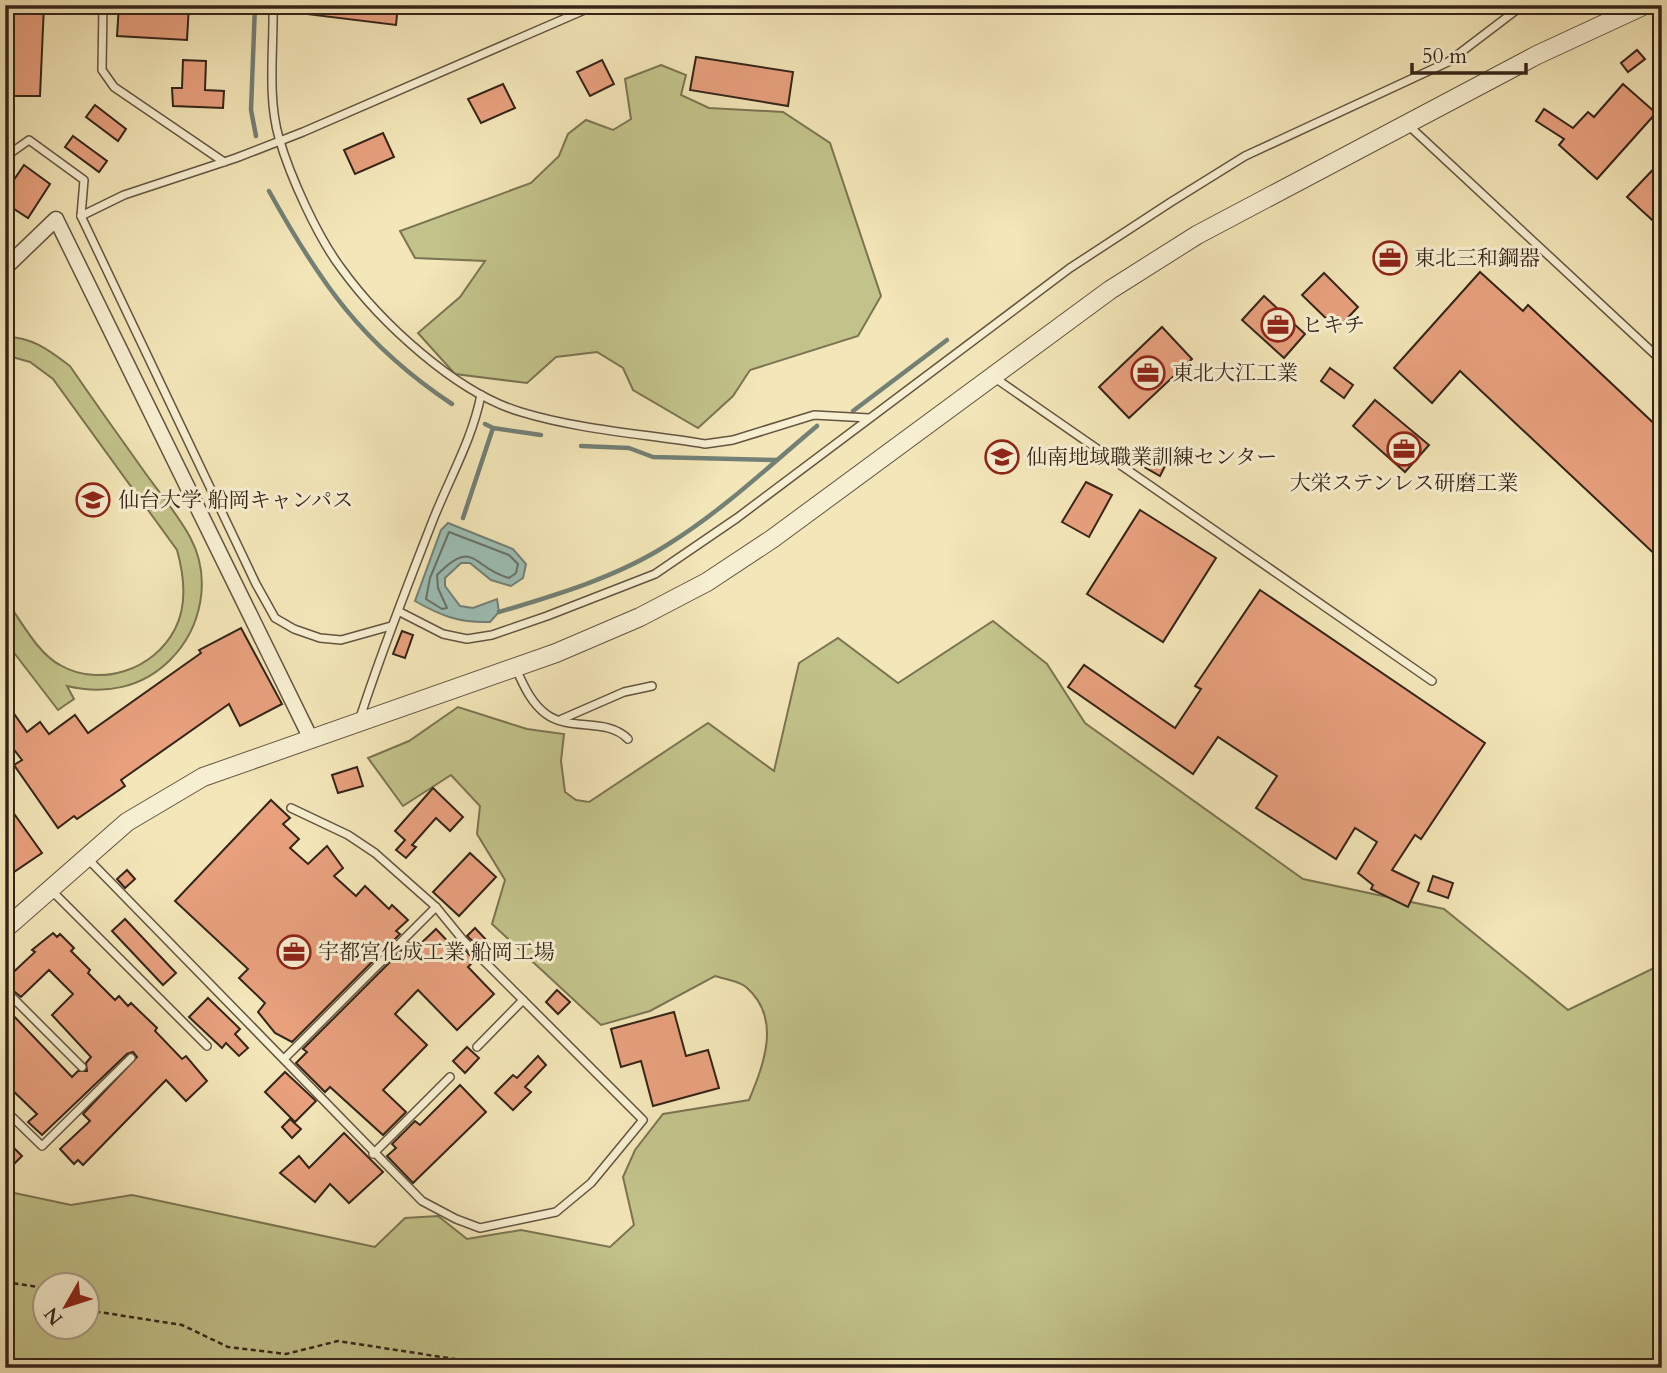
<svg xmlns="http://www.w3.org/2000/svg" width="1667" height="1373" font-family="Cardo,'Noto Serif JP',serif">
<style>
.green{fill:#c2c38a;stroke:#7b7452;stroke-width:2;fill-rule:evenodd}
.water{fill:#9cbeb4;stroke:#728076;stroke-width:2}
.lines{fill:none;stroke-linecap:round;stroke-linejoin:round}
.shore{stroke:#687166;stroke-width:2}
.stream{stroke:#728076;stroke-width:4.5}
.building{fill:#e8a07d;stroke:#342419;stroke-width:2}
.service-casing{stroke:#645441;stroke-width:10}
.minor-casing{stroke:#645441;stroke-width:17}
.tertiary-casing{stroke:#645441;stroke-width:20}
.path{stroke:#342419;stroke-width:2.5;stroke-dasharray:5 3.5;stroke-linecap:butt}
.service{stroke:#f7efd1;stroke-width:7}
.minor{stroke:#f7efd1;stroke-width:14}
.tertiary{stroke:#f7efd1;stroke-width:18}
.labels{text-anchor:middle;stroke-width:6;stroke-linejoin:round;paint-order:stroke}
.poi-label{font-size:21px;fill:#342419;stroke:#f7efd1;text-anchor:start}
</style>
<rect width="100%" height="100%" fill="#f3e6b8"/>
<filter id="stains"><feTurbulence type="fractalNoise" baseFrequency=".00286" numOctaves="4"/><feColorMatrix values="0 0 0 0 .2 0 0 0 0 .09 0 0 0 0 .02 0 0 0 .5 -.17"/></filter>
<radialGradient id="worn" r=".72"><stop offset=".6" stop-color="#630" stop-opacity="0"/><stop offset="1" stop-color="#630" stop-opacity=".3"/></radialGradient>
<g class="green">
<path d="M661 65 686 75 681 95 709 108 783 112 830 143 881 296 858 336 750 370 733 396 698 428 633 390 623 368 597 352 556 357 527 383 455 374 418 333 460 297 485 261 415 258 400 231 531 183 559 156 568 134 586 120 613 130 631 119 625 79Z"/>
<path d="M5 337C31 336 50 351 70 366 93 400 117 433 141 467 157 490 177 513 190 537 212 578 202 628 170 660 142 688 105 695 67 686L74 699 58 710 5 641V599C21 620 37 653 60 665 100 688 154 670 175 629 188 604 184 575 177 550L53 379 30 362 5 355Z"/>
<path d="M993 621 1047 664 1085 723 1303 879 1444 909 1568 1010 1662 964V1368H5V1191L71 1205 132 1195 375 1247 405 1218 438 1216 467 1239 521 1230 610 1247 634 1225 623 1177 635 1150 663 1114 749 1100C764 1064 782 1018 746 987 739 981 724 979 715 976L650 1011 601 1025 492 924 505 880 477 834 480 806 451 775 403 806 368 758 409 741 458 707 527 729 564 734 561 761 565 792 576 800 589 802 708 723 774 771 799 663 838 638 898 683ZM46 1286H88V1328H46Z"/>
</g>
<path class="water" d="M448 523 513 549 526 564 523 578 511 586 491 580 470 563H461L445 578V586L460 606 473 608 497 599 499 612 490 622C460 623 441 616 415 601L441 530Z"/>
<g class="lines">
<path class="shore" d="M449 532 509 555 518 564 516 573 509 578C472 568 474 537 437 575L438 588 447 608 442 609 426 599 430 578Z"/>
<g class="stream">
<path d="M255 5 251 110 256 136"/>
<path d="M269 191C320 283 363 345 452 404"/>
<path d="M853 411 947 340"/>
<path d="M485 424 493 428"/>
<path d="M581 446 629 448 653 457 777 460"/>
<path d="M463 518 493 428 541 435"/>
<path d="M499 612C556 595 617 577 667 545 722 511 768 467 817 426"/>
</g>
</g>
<g class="building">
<path d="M5 5H44L40 96H5Z"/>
<path d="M119 5H189L187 40 117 36Z"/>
<path d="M299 5H398L396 25 298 13Z"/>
<path d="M1637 50 1645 59 1628 72 1621 63Z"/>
<path d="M696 57 793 72 788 106 690 90Z"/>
<path d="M183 60 206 61 205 90 224 91 223 108 173 106 172 88H182Z"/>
<path d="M602 60 614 84 590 96 577 72Z"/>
<path d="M503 84 515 108 481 123 468 99Z"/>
<path d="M1623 84 1656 113 1597 179 1559 145 1564 139 1536 121 1544 109 1573 128 1588 112 1594 117Z"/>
<path d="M95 105 126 129 118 141 86 117Z"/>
<path d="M383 133 394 157 355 174 344 150Z"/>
<path d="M73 136 107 161 99 172 65 147Z"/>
<path d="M1662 160V229L1627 197Z"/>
<path d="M24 165 50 184 28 218 5 203V193Z"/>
<path d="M1480 272 1523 311 1528 305 1662 431V561L1460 371 1432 403 1394 368Z"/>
<path d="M1324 273 1358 307 1337 329 1302 295Z"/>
<path d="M1264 296 1305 334 1284 358 1242 320Z"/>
<path d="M1162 327 1192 359 1129 418 1099 387Z"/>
<path d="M1330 368 1353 385 1344 398 1321 381Z"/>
<path d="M1375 400 1429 445 1405 472 1353 426Z"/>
<path d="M1142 446 1168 460 1160 476 1134 461Z"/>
<path d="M1086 482 1112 495 1089 537 1062 522Z"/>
<path d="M1140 510 1216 558 1163 642 1087 594Z"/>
<path d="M1260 590 1485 743 1421 839 1415 835 1392 870 1419 883 1408 907 1371 889 1373 885 1358 873 1377 842 1355 828 1336 859 1256 808 1277 776 1218 737 1193 774 1068 687 1084 665 1175 728 1201 689 1195 686Z"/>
<path d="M241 628 282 704 240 726 229 704 121 780 125 786 77 819 74 816 58 828 14 765 22 760 5 738V701L27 732 40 722 49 734 75 715 88 733 201 653 199 650Z"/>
<path d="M402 631 413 635 405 658 393 654Z"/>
<path d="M357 767 363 786 338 793 332 775Z"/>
<path d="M433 788 463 817 450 831 436 818 412 845 416 847 406 858 396 850 405 840 395 831Z"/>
<path d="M271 800 290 818 283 824 299 839 290 848 308 864 327 846 343 868 334 876 356 896 365 886 389 909 392 905 408 920 396 931 400 934 292 1042 275 1033 258 1012 265 1003 239 978 248 969 175 901Z"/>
<path d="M5 801 42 853 5 878Z"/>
<path d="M470 853 496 877 459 916 433 892Z"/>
<path d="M127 870 135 879 125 888 117 879Z"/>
<path d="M1433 876 1453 883 1448 898 1428 891Z"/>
<path d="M125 919 176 973 163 985 112 931Z"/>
<path d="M475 928 491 945 484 952 467 936Z"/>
<path d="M436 929 454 948 458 944 475 960 468 967 494 994 457 1030 418 990 395 1014 427 1045 383 1090 406 1112 383 1135 330 1087 325 1092 296 1063 307 1052 303 1049 409 943 415 949Z"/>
<path d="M53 933 57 937 60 934 74 948 71 951 90 970 88 973 115 1000 119 996 128 1006 131 1003 157 1028 155 1031 182 1059 186 1056 207 1081 186 1101 166 1080 83 1165 78 1160 74 1164 60 1149 90 1121 83 1114 137 1057 133 1052 127 1054 42 1135 28 1122 37 1114 5 1083V999L12 1006 8 1010 72 1077 78 1071H87L86 1063 91 1057 52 1015 73 994 49 970 21 997 5 984V980L35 952 32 950Z"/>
<path d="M557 990 570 1002 558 1014 546 1002Z"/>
<path d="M208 998 240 1029 235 1034 248 1048 239 1056 226 1043 222 1048 189 1017Z"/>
<path d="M674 1012 686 1056 708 1050 719 1088 653 1106 641 1061 621 1067 611 1029Z"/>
<path d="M467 1047 479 1058 465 1073 453 1061Z"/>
<path d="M538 1056 546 1065 525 1087 531 1092 513 1110 495 1093 513 1075 517 1078Z"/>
<path d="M285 1072 316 1101 295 1122 265 1092Z"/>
<path d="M460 1085 486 1112 413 1183 387 1156 396 1148 392 1144 415 1121 420 1125Z"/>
<path d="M290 1119 301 1129 292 1138 282 1127Z"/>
<path d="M344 1133 383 1172 349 1203 330 1184 315 1202 280 1173 299 1156 309 1168Z"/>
<path d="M5 1139 22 1156 12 1166 5 1159Z"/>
</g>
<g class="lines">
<defs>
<g id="service">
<path d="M103 5 102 70 114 87 224 162"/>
<path d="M273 5C274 48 267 97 279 138 290 176 317 236 341 268 380 322 456 393 521 412 580 430 645 434 705 444L733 440 814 415 869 418"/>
<path d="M1407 124 1662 361"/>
<path d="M5 157 29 140 84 180 81 216 256 584 275 618 294 629 320 638 341 640 391 626"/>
<path d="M81 216 124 195 236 158 303 132 596 5"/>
<path d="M995 378 1432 681"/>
<path d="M400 612 443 634 467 639 492 635 547 616 655 574 737 518 1070 268 1171 202 1245 156 1448 62 1523 5"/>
<path d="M516 669C524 686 531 703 546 714 570 732 607 717 628 739"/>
<path d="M562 719 624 692 652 686"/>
<path d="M359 721C381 652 407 587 433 520 450 477 472 440 481 395"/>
<path d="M87 858 422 1201 456 1219 480 1228 556 1212 591 1183 643 1120 463 940 436 907 375 853 348 835 291 808"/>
<path d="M52 891 207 1046"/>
<path d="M5 990 82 1067"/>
<path d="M477 1047 523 1000"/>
<path d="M285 1058 436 907"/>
<path d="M5 1110 42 1146 131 1058"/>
<path d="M373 1154 450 1077"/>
</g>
<path id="minor" d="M5 268 56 219 311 739"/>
<path id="tertiary" d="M5 929 127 822 203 777 556 653 640 617 707 582 772 539 1110 290 1197 235 1537 55 1645 5"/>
</defs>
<use href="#service" class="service-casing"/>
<use href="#minor" class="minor-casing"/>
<use href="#tertiary" class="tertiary-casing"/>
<g class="path">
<path d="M5 1282 46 1288"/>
<path d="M88 1307 99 1312 182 1325 228 1347 286 1354 338 1341 513 1368"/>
</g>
<use href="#service" class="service"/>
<use href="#minor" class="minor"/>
<use href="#tertiary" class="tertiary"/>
</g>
<defs>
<symbol id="office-ring" viewBox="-11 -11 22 22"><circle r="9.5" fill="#f7efd1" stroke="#8f2418" stroke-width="1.5"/><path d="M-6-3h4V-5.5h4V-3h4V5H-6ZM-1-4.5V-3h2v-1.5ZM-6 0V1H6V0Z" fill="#8f2418"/></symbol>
<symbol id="school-ring" viewBox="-11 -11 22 22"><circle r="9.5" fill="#f7efd1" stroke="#8f2418" stroke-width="1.5"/><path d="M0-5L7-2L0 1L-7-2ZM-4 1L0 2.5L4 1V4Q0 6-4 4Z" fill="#8f2418"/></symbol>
<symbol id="university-ring" viewBox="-11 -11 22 22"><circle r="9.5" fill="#f7efd1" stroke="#8f2418" stroke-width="1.5"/><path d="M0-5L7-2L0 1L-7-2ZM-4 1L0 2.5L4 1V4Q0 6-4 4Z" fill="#8f2418"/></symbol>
</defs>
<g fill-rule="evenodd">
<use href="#office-ring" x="1371" y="239" width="38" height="38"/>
<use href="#office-ring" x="1259" y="306" width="38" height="38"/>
<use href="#office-ring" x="1129" y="354" width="38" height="38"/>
<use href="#office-ring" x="1385" y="430" width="38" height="38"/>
<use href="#school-ring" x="983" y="438" width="38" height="38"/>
<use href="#university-ring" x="74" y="481" width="38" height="38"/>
<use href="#office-ring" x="275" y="933" width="38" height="38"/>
</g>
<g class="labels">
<g class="poi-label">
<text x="1414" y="265">東北三和鋼器</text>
<text x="1302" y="332">ヒキチ</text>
<text x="1172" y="380">東北大江工業</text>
<text x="1026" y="464">仙南地域職業訓練センター</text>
<text x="1404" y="490" text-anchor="middle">大栄ステンレス研磨工業</text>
<text x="118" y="507">仙台大学 船岡キャンパス</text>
<text x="318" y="959">宇都宮化成工業 船岡工場</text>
</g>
</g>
<rect width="1667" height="1373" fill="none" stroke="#f3e6b8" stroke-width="28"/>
<rect x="7" y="7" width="1653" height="1359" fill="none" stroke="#342419" stroke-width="3.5"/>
<rect x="14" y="14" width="1639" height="1345" fill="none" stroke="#342419" stroke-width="2"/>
<g transform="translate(66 1306) rotate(231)"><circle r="33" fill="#f7efd1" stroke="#a99e87" stroke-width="2"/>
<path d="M0-5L12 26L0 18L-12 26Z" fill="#8f2418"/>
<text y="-10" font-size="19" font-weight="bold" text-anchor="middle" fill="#342419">N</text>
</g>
<path d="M1412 63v10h114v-10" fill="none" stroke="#342419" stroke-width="3.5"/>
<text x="1422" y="63" font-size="21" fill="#342419" stroke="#f7efd1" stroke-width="5" paint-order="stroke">50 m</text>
<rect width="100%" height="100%" filter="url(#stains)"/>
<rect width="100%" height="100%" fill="url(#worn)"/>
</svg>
